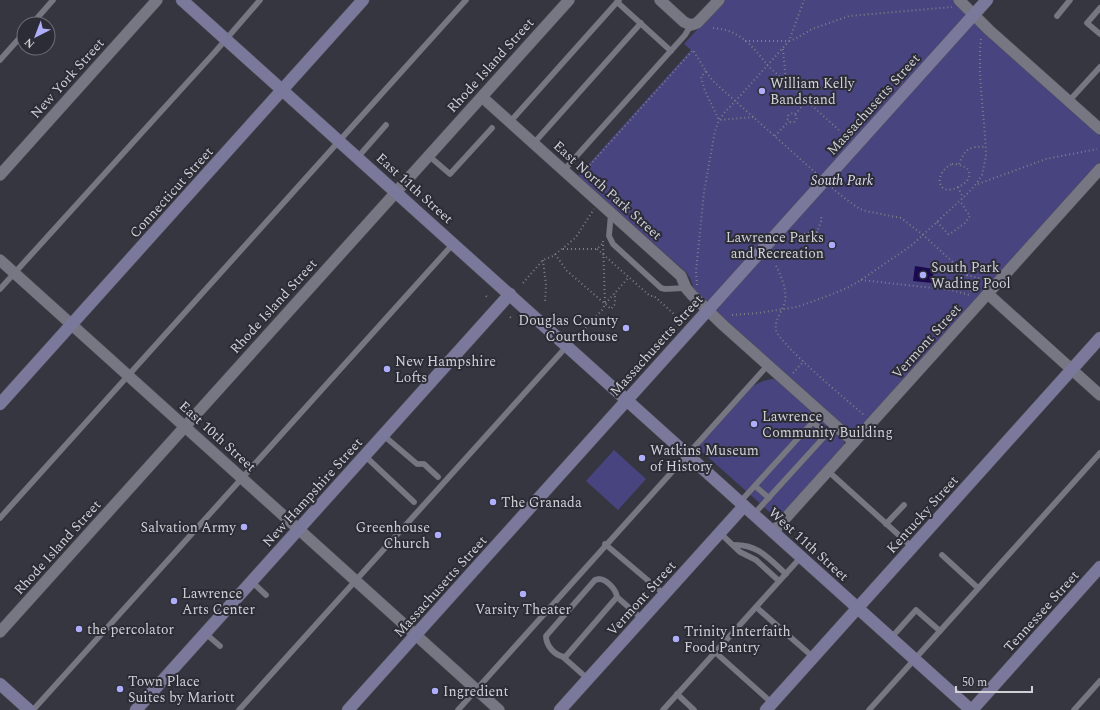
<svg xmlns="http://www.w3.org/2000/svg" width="1100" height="710" font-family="Spectral,serif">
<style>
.green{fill:#47447f}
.water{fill:#1b0b4e}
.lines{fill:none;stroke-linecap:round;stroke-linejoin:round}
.lane-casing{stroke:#53535c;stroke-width:6}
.street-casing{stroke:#53535c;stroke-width:12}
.secondary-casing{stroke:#53535c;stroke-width:13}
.path{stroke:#7e7e87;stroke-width:2;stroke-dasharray:1 3;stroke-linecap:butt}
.lane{stroke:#767782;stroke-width:5.5}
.street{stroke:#767782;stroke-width:11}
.secondary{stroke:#7a799b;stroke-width:12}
.poi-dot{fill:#afaefa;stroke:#2c2c36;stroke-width:1.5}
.labels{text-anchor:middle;stroke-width:4;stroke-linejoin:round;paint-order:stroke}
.street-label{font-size:14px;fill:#d0d0d7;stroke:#2c2c36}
.poi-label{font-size:14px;fill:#d0d0d7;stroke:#2c2c36;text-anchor:start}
.park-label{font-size:14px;font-style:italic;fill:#dddef3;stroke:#2c2c36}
</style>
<rect width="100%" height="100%" fill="#363640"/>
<g class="green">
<path d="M724 0H953L984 32 1100 136V162L862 427 857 429 846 428 728 322 694 289 691 280 687 273 578 176 691 50 684 44Z"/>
<path d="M772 379 777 380 843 438 844 441V447L780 517 774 516 700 450 701 443 753 386 763 381Z"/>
<path d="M614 450 646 479 618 510 586 481Z"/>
</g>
<path class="water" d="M915 266 934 269 932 283 913 281Z"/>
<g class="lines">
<defs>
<g id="lane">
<path d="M617 2 671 51"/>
<path d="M1100 8 1087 23 1100 34"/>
<path d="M1057 16 1070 0"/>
<path d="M32 24 53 0"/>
<path d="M0 60 24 33"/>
<path d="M1069 101 1100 67"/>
<path d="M510 122 619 0"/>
<path d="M534 143 641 23"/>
<path d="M429 156 450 174 492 128"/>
<path d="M358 157 386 125"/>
<path d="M564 170 685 35 691 25"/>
<path d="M611 213 609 236 613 244 661 288 665 289 686 288"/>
<path d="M0 289 215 52 260 0"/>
<path d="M813 422 826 434"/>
<path d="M383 435 417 464H424L438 477"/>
<path d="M365 456 414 502"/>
<path d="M828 471 912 547"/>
<path d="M755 486 769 498"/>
<path d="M740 502 821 413"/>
<path d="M754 514 835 425"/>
<path d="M0 518 466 0"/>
<path d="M886 524 904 505"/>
<path d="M720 533 740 552 756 560 779 581"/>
<path d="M605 544 664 594"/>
<path d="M734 545C758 544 769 559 786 574"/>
<path d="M942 555 978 588"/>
<path d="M599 579C606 579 616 589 617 597L567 655 565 657C555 656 546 646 546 636L595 580Z"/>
<path d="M252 582 266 595"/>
<path d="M617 597 642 619"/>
<path d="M756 607 813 657"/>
<path d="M205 633 220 646"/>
<path d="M891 638 916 610 940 631"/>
<path d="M715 652 772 703"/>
<path d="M563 657 588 679"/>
<path d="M677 694 694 710"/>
<path d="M33 710 453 244"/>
<path d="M239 710 567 346"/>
<path d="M458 710 768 365"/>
<path d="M663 710 801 557"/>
<path d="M869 710 1100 453"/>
<path d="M1074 710 1100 681"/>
</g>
<g id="street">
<path d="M660 0 684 22 691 25 697 23 700 20 719 0"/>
<path d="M959 0 989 30 1100 129"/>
<path d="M482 97 681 276 686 288 692 295 723 325 854 442"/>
<path d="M0 175 157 0"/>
<path d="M0 260 499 710"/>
<path d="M988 294 1100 395"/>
<path d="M773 532 1100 169"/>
<path d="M0 632 569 0"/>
</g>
<g id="secondary">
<path d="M182 0 971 710"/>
<path d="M0 404 363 0"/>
<path d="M0 684 29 710"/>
<path d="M136 710 510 294"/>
<path d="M348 710 987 0"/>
<path d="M560 710 744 506"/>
<path d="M766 710 1100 338"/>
<path d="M972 710 1100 567"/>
</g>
</defs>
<use href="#lane" class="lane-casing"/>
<use href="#street" class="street-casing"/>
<use href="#secondary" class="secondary-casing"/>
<g class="path">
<path d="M713 28C721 29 729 30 735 34 748 40 759 54 767 65L840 131"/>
<path d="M745 41H789L795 39 812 29 849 16 952 7"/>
<path d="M783 49 786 82"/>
<path d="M706 71 701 77 705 91 719 120 754 117"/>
<circle cx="792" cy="118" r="4.5"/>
<path d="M795 114 807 101"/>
<path d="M775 136 789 121"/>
<path d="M952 164C960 164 974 168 968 179 966 183 962 185 958 187 937 198 933 173 952 164Z"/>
<path d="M959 164C965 149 969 146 986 147"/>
<path d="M582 174 693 50 707 73 714 82 816 173"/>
<path d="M978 184 1046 159 1097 149"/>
<path d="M958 187 963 198"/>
<path d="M832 188 847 200 860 209 866 211 901 218 922 234 967 275 982 279"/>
<path d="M937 222 948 234H950L965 223 970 216 960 201"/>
<path d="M817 232 823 236"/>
<path d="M804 234 817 232 822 219 820 216"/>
<path d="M603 241 605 304"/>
<path d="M563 249H597L603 243"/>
<path d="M597 249 650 296H654L675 315"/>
<path d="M555 254 567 271 611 309 615 304V293"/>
<path d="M543 260 546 285 545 303"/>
<path d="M776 266C781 276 787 289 785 301 783 311 774 320 776 330 779 344 849 402 864 415"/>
<path d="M967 275 968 281 972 293"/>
<path d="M861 280 951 290 970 295"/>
<path d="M523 283 543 260 553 256 567 245 576 237 594 209"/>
<path d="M697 285 696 271 704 192 715 131 719 120 725 112 741 95 789 41 804 0"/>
<path d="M486 296 487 297"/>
<path d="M732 315 758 313 797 307 830 295 849 287 861 280 912 245 968 193 976 184 982 175 986 156C985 117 977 77 981 38"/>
<path d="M510 317 511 318"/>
<path d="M580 334 603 309 605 304 629 277"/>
<path d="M793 373 804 361"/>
</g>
<use href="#lane" class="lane"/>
<use href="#street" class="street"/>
<use href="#secondary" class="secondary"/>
</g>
<g class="poi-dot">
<circle cx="762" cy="91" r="4"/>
<circle cx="832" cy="245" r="4"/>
<circle cx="923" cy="275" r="4"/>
<circle cx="626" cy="328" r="4"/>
<circle cx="387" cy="369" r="4"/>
<circle cx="754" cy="424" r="4"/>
<circle cx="642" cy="458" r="4"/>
<circle cx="493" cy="502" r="4"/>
<circle cx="244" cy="527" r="4"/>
<circle cx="438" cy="535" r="4"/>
<circle cx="523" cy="594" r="4"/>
<circle cx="174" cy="601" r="4"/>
<circle cx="79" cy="629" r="4"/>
<circle cx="676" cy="639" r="4"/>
<circle cx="120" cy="689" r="4"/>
<circle cx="435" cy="691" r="4"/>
</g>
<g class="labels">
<g class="street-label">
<text transform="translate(490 65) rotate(-48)" y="5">Rhode Island Street</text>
<text transform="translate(67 78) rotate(-48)" y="5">New York Street</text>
<text transform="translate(873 104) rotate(-48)" y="5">Massachusetts Street</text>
<text transform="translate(415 188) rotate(42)" y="5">East 11th Street</text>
<text transform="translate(608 190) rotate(42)" y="5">East North Park Street</text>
<text transform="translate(171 192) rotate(-48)" y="5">Connecticut Street</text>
<text transform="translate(273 306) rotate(-48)" y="5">Rhode Island Street</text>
<text transform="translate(926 341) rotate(-48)" y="5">Vermont Street</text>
<text transform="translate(656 345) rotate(-48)" y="5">Massachusetts Street</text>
<text transform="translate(218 436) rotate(42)" y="5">East 10th Street</text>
<text transform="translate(312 492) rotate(-48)" y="5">New Hampshire Street</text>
<text transform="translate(922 514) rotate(-48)" y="5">Kentucky Street</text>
<text transform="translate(809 544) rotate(42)" y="5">West 11th Street</text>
<text transform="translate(57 547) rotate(-48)" y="5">Rhode Island Street</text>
<text transform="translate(440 586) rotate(-48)" y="5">Massachusetts Street</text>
<text transform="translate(641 598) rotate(-48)" y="5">Vermont Street</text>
<text transform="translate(1041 611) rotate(-48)" y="5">Tennessee Street</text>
</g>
<g class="poi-label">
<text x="770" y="88">William Kelly<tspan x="770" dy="16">Bandstand</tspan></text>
<text x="824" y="242" text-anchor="end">Lawrence Parks<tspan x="824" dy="16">and Recreation</tspan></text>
<text x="931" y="272">South Park<tspan x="931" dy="16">Wading Pool</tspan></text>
<text x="618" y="325" text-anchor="end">Douglas County<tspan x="618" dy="16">Courthouse</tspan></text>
<text x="395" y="366">New Hampshire<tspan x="395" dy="16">Lofts</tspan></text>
<text x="762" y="421">Lawrence<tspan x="762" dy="16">Community Building</tspan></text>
<text x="650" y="455">Watkins Museum<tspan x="650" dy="16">of History</tspan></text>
<text x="501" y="507">The Granada</text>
<text x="236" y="532" text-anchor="end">Salvation Army</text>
<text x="430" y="532" text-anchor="end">Greenhouse<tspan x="430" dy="16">Church</tspan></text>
<text x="182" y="598">Lawrence<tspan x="182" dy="16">Arts Center</tspan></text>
<text x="523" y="614" text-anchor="middle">Varsity Theater</text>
<text x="87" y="634">the percolator</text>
<text x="684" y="636">Trinity Interfaith<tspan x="684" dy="16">Food Pantry</tspan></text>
<text x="128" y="686">Town Place<tspan x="128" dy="16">Suites by Mariott</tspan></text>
<text x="443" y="696">Ingredient</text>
</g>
<g class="park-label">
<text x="842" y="185">South Park</text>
</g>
</g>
<g transform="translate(36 36) rotate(222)"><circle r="19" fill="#2c2c36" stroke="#6e6e76"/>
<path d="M0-3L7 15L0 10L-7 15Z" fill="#afaefa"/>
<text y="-6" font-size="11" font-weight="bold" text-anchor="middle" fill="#d0d0d7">N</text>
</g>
<path d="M956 686v6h76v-6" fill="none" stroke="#d0d0d7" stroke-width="2"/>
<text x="962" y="686" font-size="12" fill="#d0d0d7" stroke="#2c2c36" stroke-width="3" paint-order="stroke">50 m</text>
</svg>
